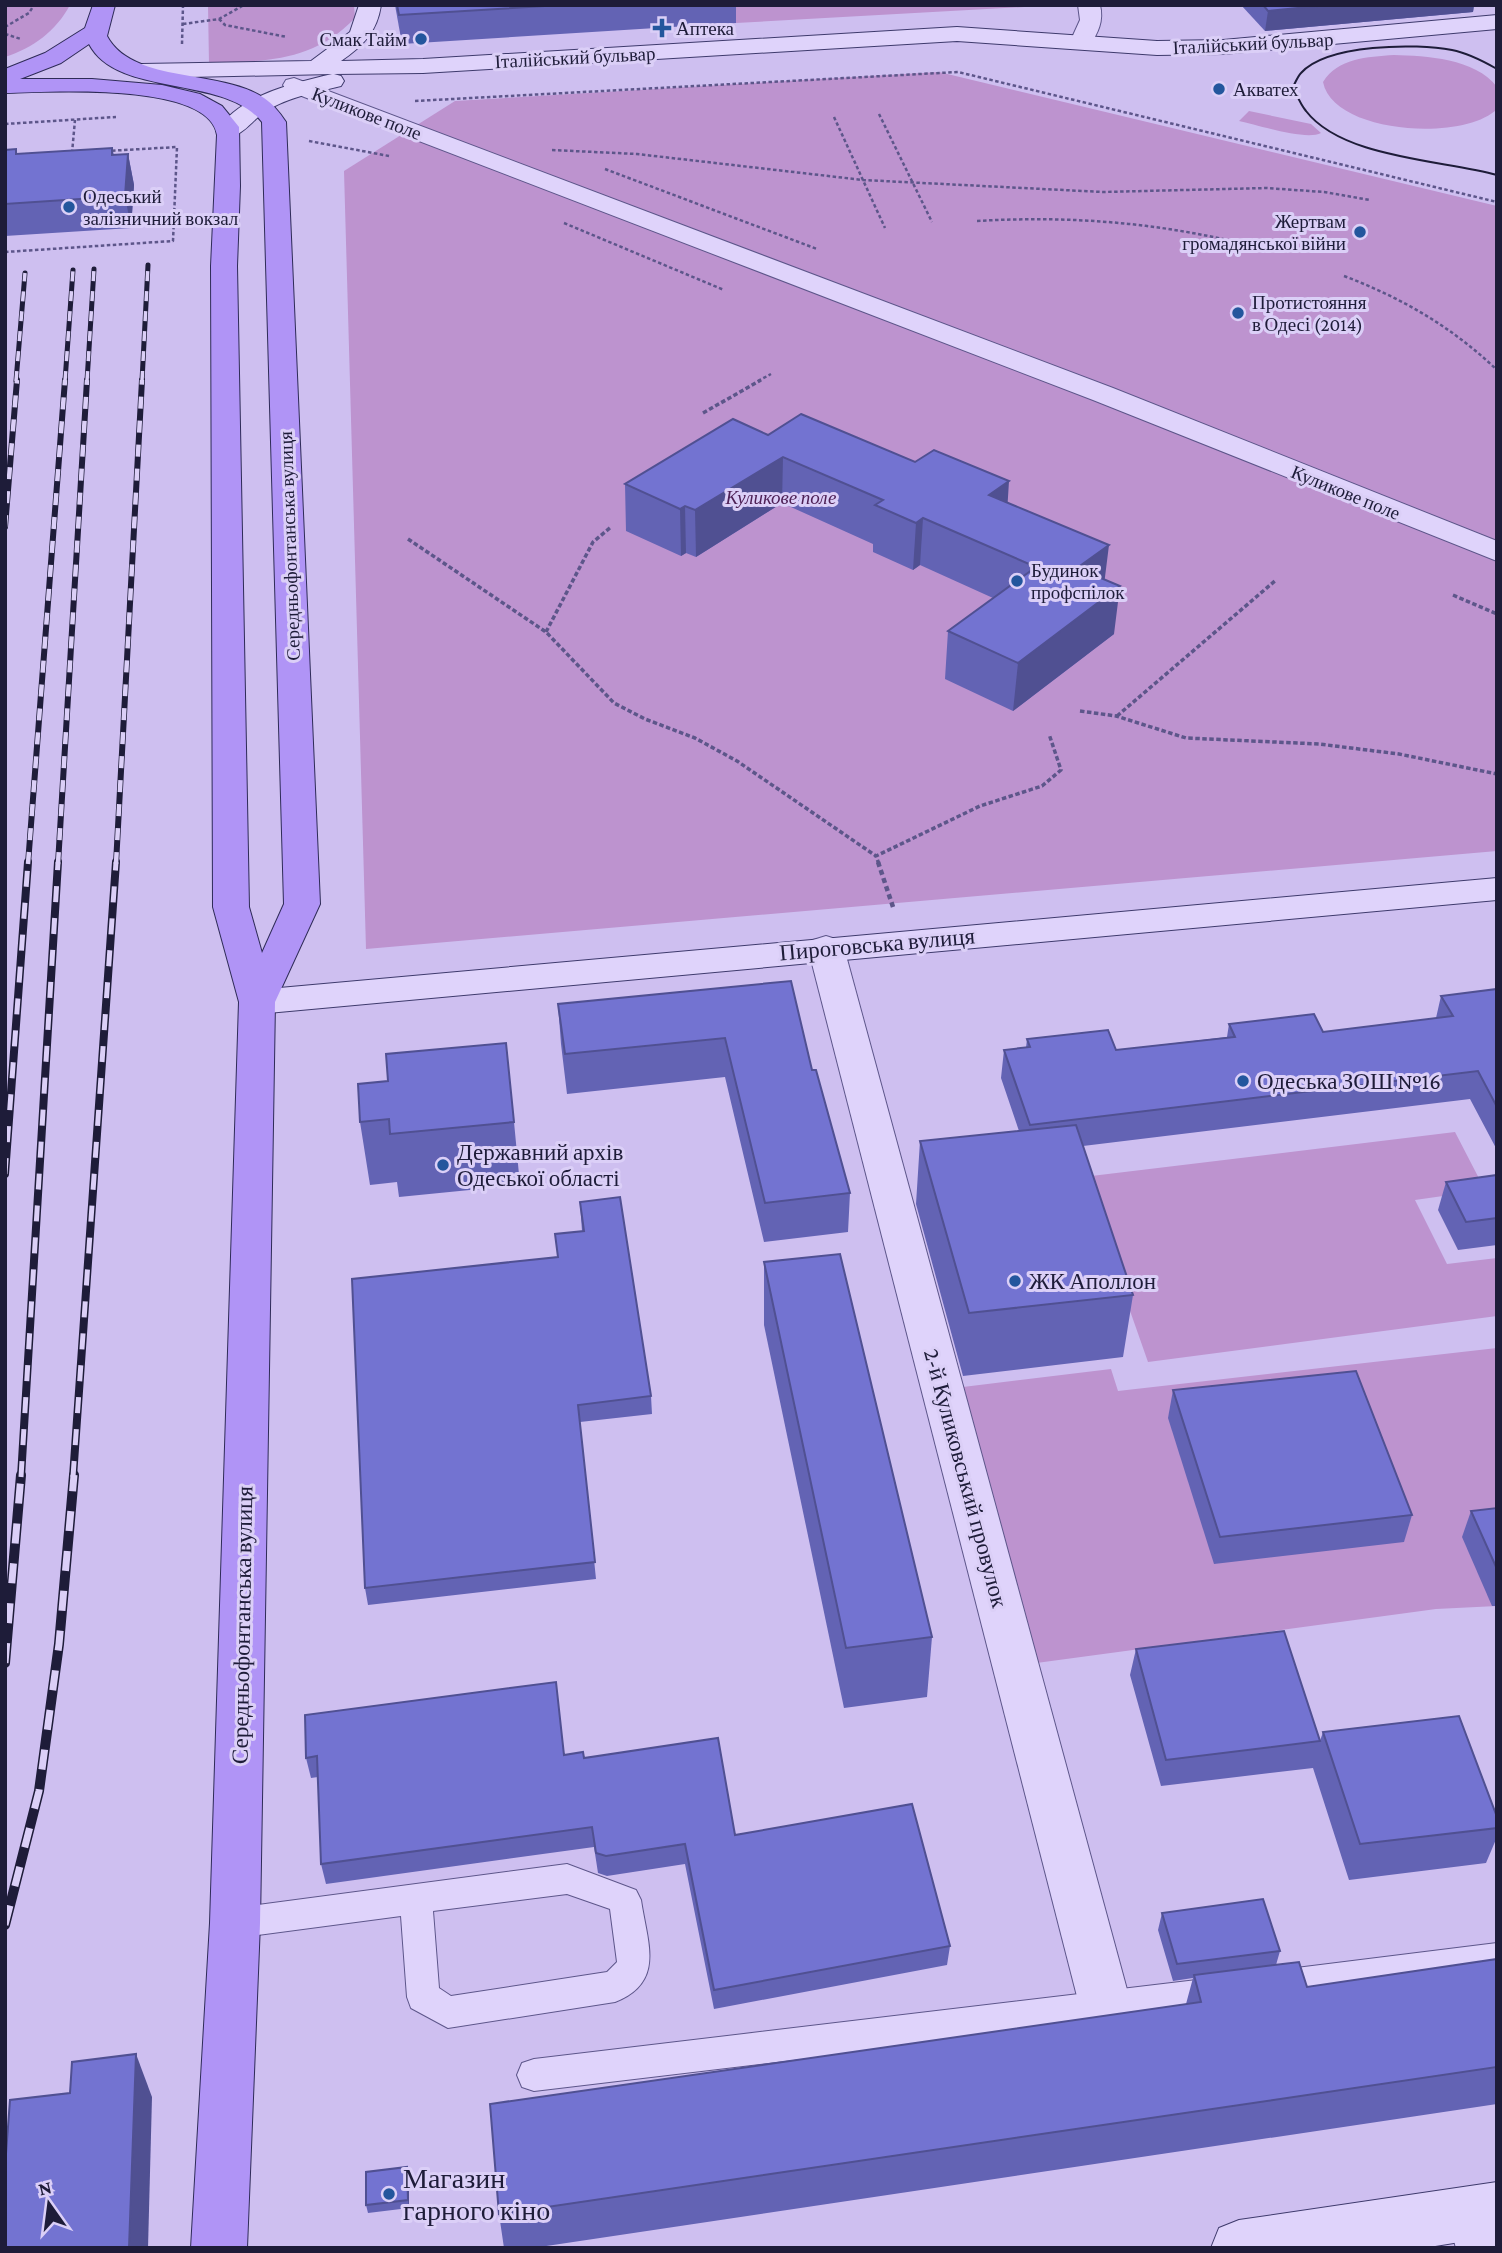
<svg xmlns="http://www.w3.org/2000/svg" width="1502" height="2253" font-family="'Crimson Pro',serif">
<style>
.green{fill:#bd93cf}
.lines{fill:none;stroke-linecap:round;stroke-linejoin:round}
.lane-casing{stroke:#5d568a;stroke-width:2}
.street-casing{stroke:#5d568a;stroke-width:2}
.secondary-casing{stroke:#3e3a6c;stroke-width:2}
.primary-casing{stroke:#2e2b57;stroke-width:2}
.path-far2{stroke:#5d568a;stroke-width:2.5;stroke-dasharray:3.5 2.5;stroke-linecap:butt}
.path-far1{stroke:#5d568a;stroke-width:3.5;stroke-dasharray:4.5 2.5;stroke-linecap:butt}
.path{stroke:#5d568a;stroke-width:4.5;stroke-dasharray:5 3.5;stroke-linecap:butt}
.lane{fill:#dfd3fb;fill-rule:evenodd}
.street{fill:#dfd3fb;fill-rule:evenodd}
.secondary{fill:#dfd3fb;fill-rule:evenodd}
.primary{fill:#b094f6;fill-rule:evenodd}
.tram{stroke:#1e1c39;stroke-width:2}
.rail-far3-casing{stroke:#1e1c39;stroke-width:5}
.rail-far2-casing{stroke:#1e1c39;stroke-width:6}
.rail-far1-casing{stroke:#1e1c39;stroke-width:8}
.rail-casing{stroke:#1e1c39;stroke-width:10}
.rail-far3{stroke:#dbcff7;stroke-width:3.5;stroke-dasharray:10;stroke-linecap:butt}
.rail-far2{stroke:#dbcff7;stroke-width:4.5;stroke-dasharray:12;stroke-linecap:butt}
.rail-far1{stroke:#dbcff7;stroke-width:5;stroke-dasharray:16;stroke-linecap:butt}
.rail{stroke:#dbcff7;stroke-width:7;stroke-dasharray:20;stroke-linecap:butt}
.wall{fill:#6363b4}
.shaded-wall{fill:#505092}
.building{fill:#7373d1;stroke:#505092;stroke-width:2}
.poi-dot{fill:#23569d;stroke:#dbcff7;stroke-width:2.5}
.labels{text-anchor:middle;stroke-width:6;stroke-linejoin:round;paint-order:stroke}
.far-poi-label{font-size:19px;fill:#1e1c39;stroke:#dbcff7;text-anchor:start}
.far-street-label{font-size:19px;fill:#1e1c39;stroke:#dbcff7}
.far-park-label{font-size:19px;font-style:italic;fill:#4e2156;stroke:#dbcff7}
.street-label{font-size:23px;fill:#1e1c39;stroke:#dbcff7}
.poi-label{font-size:23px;fill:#1e1c39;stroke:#dbcff7;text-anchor:start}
.near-poi-label{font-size:28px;fill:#1e1c39;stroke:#dbcff7;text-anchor:start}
</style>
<rect width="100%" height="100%" fill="#cebff0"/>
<g class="green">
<path d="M5 5H70C56 31 33 48 5 57Z"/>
<path d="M208 5H354L355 18C312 63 266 60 209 64Z"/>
<path d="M730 5H1059L736 23Z"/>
<path d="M1394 55C1426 56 1475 58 1497 87V109C1464 142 1333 134 1323 82 1338 58 1367 57 1394 55Z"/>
<path d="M939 72 1497 206V851L366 949 344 171 455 101Z"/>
<path d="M1249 111 1311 124 1321 133C1306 141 1258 125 1239 121Z"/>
<path d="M1455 1132 1485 1190 1415 1200 1447 1264 1497 1258V1316L1148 1362 1083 1177Z"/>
<path d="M1497 1348V1606L1436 1609 1029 1664 963 1387 1111 1369 1118 1391Z"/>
</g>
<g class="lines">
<defs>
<g id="lane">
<path d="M567 1864 636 1890 641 1900C647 1942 666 1982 615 2002L448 2028 411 2008 407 1997 401 1916 235 1938 224 1934 219 1923 224 1912 235 1908ZM567 1894 610 1909 617 1962 607 1972 451 1996 439 1988 433 1911Z"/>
<path d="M1497 1943V1973L1272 2003 1260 1998 1256 1987 1260 1976 1272 1971Z"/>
<path d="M1222 1977 1234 1982 1238 1993 1234 2004 1222 2009 534 2091 522 2087 517 2075 522 2063 534 2059Z"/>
</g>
<g id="street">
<path d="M1078 5H1100C1104 21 1098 33 1089 47H1073L1070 42 1080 20Z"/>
<path d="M294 78 1113 388 1497 541V561L1093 400 286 90 283 85 286 80Z"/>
<path d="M826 936 839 940 844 948 1132 2008 1124 2025 1106 2033 1088 2025 1080 2008 808 948 813 940Z"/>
<path d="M1473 2186 1492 2194 1497 2204V2248H1456L1446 2213 1454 2194Z"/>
</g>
<g id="secondary">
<path d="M359 5H381C377 32 363 46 341 61L423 59 957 27 1157 41 1223 40 1497 15V29L1223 54 1157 55 957 41 423 73 334 74 341 76 344 81 341 86C317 92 288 97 266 111 250 121 241 141 220 136L216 131C242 94 292 84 332 74L142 78 134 76 131 71 134 66 142 64 311 61 350 32Z"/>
<path d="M1497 878V900L257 1014 244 1011 239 1002 244 993 257 990Z"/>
<path d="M1497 2182V2236L1423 2248H1211L1219 2228 1239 2220Z"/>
</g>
<path id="primary" d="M93 5H115L107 36C132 84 222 69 264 98 273 104 280 113 286 122L320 904 275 1002 260 1923 247 2248H191L210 1923 239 1002 213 907 211 266 217 135C209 81 46 92 5 93V69L45 53 85 28ZM89 44C117 98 223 74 262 122L284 904 262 953 249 907 237 266 240 186 239 127 222 106 200 94 162 85 92 79H20L61 63Z"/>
</defs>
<use href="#lane" class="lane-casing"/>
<use href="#street" class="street-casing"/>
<use href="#secondary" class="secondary-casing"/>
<use href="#primary" class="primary-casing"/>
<g class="path-far2">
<path d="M219 19 225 25 287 37"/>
<path d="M183 24 219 19 244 5"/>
<path d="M5 27 29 13 34 5"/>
<path d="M5 34 21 39"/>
<path d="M182 44 183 5"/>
<path d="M415 101 958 72 1497 202"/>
<path d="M879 114 932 222"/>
<path d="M834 117 885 228"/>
<path d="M5 124 116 117"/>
<path d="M309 141 389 156"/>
<path d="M552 150 637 154 863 180 1103 192 1267 188 1324 192 1370 200"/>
<path d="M72 153 75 120"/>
<path d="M605 169 817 249"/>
<path d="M977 221C1079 215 1176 224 1274 252"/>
<path d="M564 223 724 290"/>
<path d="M5 252 173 241 177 147 107 151"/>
<path d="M1344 276C1402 298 1452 327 1497 370"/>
<path d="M758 381 771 374"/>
</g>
<g class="path-far1">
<path d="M703 413 761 380"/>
<path d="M408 539 546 632 614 703 645 719 695 738 737 761 876 856"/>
<path d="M1453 595 1497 614"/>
<path d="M546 632 593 542 611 527"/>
<path d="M1080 711 1116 716 1186 738 1319 744 1399 754 1497 774"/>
<path d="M1117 716 1276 580"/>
<path d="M879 864 876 856 980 806 1042 786 1061 770 1049 734"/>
</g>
<path class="path" d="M878 862 894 910"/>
<use href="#lane" class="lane"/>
<use href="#street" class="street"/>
<use href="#secondary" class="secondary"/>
<use href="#primary" class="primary"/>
<path class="tram" d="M1497 69C1483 61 1468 53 1452 50 1416 43 1327 44 1301 73 1298 76 1295 83 1293 87 1297 95 1300 104 1306 111 1342 158 1442 160 1497 175"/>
<defs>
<g id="rail-far3">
<path d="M16 381 25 273"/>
<path d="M65 381 73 270"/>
<path d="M87 381 94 269"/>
<path d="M142 381 148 265"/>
</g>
<g id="rail-far2">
<path d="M5 527 17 380"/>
<path d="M28 864 65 380"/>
<path d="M58 864 87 380"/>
<path d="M116 864 142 380"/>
</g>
<g id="rail-far1">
<path d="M5 1174 28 862"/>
<path d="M21 1477 58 862"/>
<path d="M73 1477 116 862"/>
</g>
<g id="rail">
<path d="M5 1663 21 1475"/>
<path d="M5 1925 39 1791 59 1644 74 1475"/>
</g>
</defs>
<use href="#rail-far3" class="rail-far3-casing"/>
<use href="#rail-far2" class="rail-far2-casing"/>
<use href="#rail-far1" class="rail-far1-casing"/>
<use href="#rail" class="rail-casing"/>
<use href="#rail-far3" class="rail-far3"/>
<use href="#rail-far2" class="rail-far2"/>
<use href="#rail-far1" class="rail-far1"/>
<use href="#rail" class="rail"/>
</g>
<g class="wall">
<path d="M395 5H736V23L402 44Z"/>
<path d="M1241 5H1474L1473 12 1265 31Z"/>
<path d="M112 148 114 155 128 154 134 185 131 228 5 236V150L17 154Z"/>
<path d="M768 435 1008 502 1105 580 1114 634 1013 711 945 679 948 631 993 598 920 565 913 570 873 552V544L782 503 696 557 686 553 681 556 626 531 625 484Z"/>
<path d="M791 981 812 1070 850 1193 848 1232 764 1242 725 1077 567 1094 561 1044 558 1004Z"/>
<path d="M1497 989V1150L1470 1099 1083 1146 1133 1295 1123 1357 963 1376 916 1204 920 1141 1019 1131 1001 1078 1004 1050 1026 1048 1027 1039 1116 1050 1227 1037 1229 1024 1323 1032 1436 1018 1441 996Z"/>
<path d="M388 1081 514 1122 520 1185 399 1197 397 1182 370 1185 360 1122Z"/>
<path d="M1497 1175V1245L1458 1250 1438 1210 1446 1182Z"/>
<path d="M580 1202 651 1396 652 1414 580 1422 596 1579 368 1605 365 1588 558 1257 555 1234 582 1231Z"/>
<path d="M764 1262 932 1637 927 1697 844 1708 764 1325Z"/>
<path d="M1173 1390 1412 1515 1404 1542 1214 1564 1168 1418Z"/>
<path d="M1497 1508V1606H1492L1462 1537 1471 1511Z"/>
<path d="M1136 1649 1320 1741 1323 1732 1497 1817V1837L1486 1863 1349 1880 1313 1768 1161 1786 1130 1675Z"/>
<path d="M305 1715 584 1758 950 1946 947 1965 714 2009 685 1864 607 1876 598 1873 594 1847 326 1884 321 1864 318 1777 311 1778 306 1758Z"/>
<path d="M1162 1913 1280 1951 1276 1965 1307 1987 1497 1959V2104L533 2248H504L499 2214 1186 2004 1193 1978 1173 1981 1158 1930Z"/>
<path d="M409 2175V2208L368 2213 366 2205Z"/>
</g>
<g class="shaded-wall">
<path d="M1328 5H1474L1473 12 1265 31 1268 11Z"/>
<path d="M128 154 134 185 131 228 125 196Z"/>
<path d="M783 457 782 503 696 557 695 510Z"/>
<path d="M1009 481 1006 528 989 495Z"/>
<path d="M685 506 686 553 681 556 680 509Z"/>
<path d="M923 518 920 565 913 570 916 523Z"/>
<path d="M1109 545 1103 593 1077 568Z"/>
<path d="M1120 586 1114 634 1013 711 1018 663Z"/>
<path d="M136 2054 152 2097 148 2248H129Z"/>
<path d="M407 2167 409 2175V2208L408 2200Z"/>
</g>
<g class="building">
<path d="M397 5H561L399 15Z"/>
<path d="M1263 5H1328L1268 11Z"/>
<path d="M112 148V155L128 154 125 196 5 204V150L16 149V154Z"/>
<path d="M801 414 915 462 934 450 1009 481 989 495 1109 545 1077 568 1120 586 1018 663 948 631 1036 567 923 518 916 523 875 505 883 500 783 457 695 510 685 506 680 509 625 484 733 419 768 435Z"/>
<path d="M791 981 812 1070H816L850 1193 765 1203 725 1038 565 1054 558 1004Z"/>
<path d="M1497 989V1107L1478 1071 1030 1125 1004 1050 1030 1047 1027 1039 1108 1030 1116 1050 1235 1037 1229 1024 1314 1014 1323 1032 1453 1016 1441 996Z"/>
<path d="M506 1043 514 1122 390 1134 389 1119 360 1122 358 1084 388 1081 386 1054Z"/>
<path d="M1076 1125 1133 1295 969 1313 920 1141Z"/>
<path d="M1497 1175V1218L1466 1222 1446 1182Z"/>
<path d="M620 1197 651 1396 578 1405 595 1562 365 1588 352 1279 558 1257 555 1234 584 1231 580 1202Z"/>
<path d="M840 1254 932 1637 846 1648 764 1262Z"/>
<path d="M1356 1371 1412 1515 1220 1537 1173 1390Z"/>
<path d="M1497 1508V1569L1471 1511Z"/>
<path d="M1284 1631 1320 1741 1166 1760 1136 1649Z"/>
<path d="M556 1682 564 1755 583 1752 584 1758 718 1738 735 1835 912 1804 950 1946 714 1990 685 1844 606 1856 596 1853 592 1827 321 1864 317 1756 306 1758 305 1715Z"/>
<path d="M1459 1716 1497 1817V1828L1360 1844 1323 1732Z"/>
<path d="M1263 1899 1280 1951 1177 1964 1162 1913Z"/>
<path d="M1497 1959V2067L499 2214 490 2104 1201 2002 1194 1975 1299 1962 1307 1987Z"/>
<path d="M136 2054 129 2248H5V2167L10 2100 70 2093 72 2062Z"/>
<path d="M407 2167 408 2200 366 2205V2172Z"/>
</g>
<g class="poi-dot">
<path d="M658.5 17.5h7v7h7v7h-7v7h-7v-7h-7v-7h7z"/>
<circle cx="421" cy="39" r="7"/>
<circle cx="1219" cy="89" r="7"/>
<circle cx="69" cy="207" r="7"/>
<circle cx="1360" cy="232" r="7"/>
<circle cx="1238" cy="313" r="7"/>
<circle cx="1017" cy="581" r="7"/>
<circle cx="1243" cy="1081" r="7"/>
<circle cx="443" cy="1165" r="7"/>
<circle cx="1015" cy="1281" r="7"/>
<circle cx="389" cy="2194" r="7"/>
</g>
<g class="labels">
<g class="far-poi-label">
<text x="676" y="35">Аптека</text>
<text x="407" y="46" text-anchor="end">Смак Тайм</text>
<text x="1233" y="96">Акватех</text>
<text x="83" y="203">Одеський<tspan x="83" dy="22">залізничний вокзал</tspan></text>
<text x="1346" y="228" text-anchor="end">Жертвам<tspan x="1346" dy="22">громадянської війни</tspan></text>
<text x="1252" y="309">Протистояння<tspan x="1252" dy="22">в Одесі (2014)</tspan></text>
<text x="1031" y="577">Будинок<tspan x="1031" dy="22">профспілок</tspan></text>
</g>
<g class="far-street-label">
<text transform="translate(1253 43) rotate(-3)" y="7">Італійський бульвар</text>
<text transform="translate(575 57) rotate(-3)" y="7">Італійський бульвар</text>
<text transform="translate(367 113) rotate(21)" y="7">Куликове поле</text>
<text transform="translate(1346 492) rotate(22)" y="7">Куликове поле</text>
<text transform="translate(289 546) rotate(-92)" y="7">Середньофонтанська вулиця</text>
</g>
<g class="far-park-label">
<text x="781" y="504">Куликове поле</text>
</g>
<g class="street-label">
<text transform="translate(877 944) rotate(-5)" y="8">Пироговська вулиця</text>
<text transform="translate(966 1478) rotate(75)" y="8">2-й Куликовський провулок</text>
<text transform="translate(242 1625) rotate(-89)" y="8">Середньофонтанська вулиця</text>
</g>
<g class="poi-label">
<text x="1257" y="1089">Одеська ЗОШ №16</text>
<text x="457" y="1160">Державний архів<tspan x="457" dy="26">Одеської області</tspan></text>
<text x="1029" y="1289">ЖК Аполлон</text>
</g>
<g class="near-poi-label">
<text x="403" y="2188">Магазин<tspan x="403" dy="32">гарного кіно</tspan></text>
</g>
</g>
<rect width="1502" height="2253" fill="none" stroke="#1e1c39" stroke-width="14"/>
<g transform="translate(49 2204) rotate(346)" stroke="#dbcff7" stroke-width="5" paint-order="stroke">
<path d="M0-5L12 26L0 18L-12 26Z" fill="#1e1c39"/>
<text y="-10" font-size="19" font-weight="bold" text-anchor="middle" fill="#1e1c39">N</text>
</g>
</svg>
